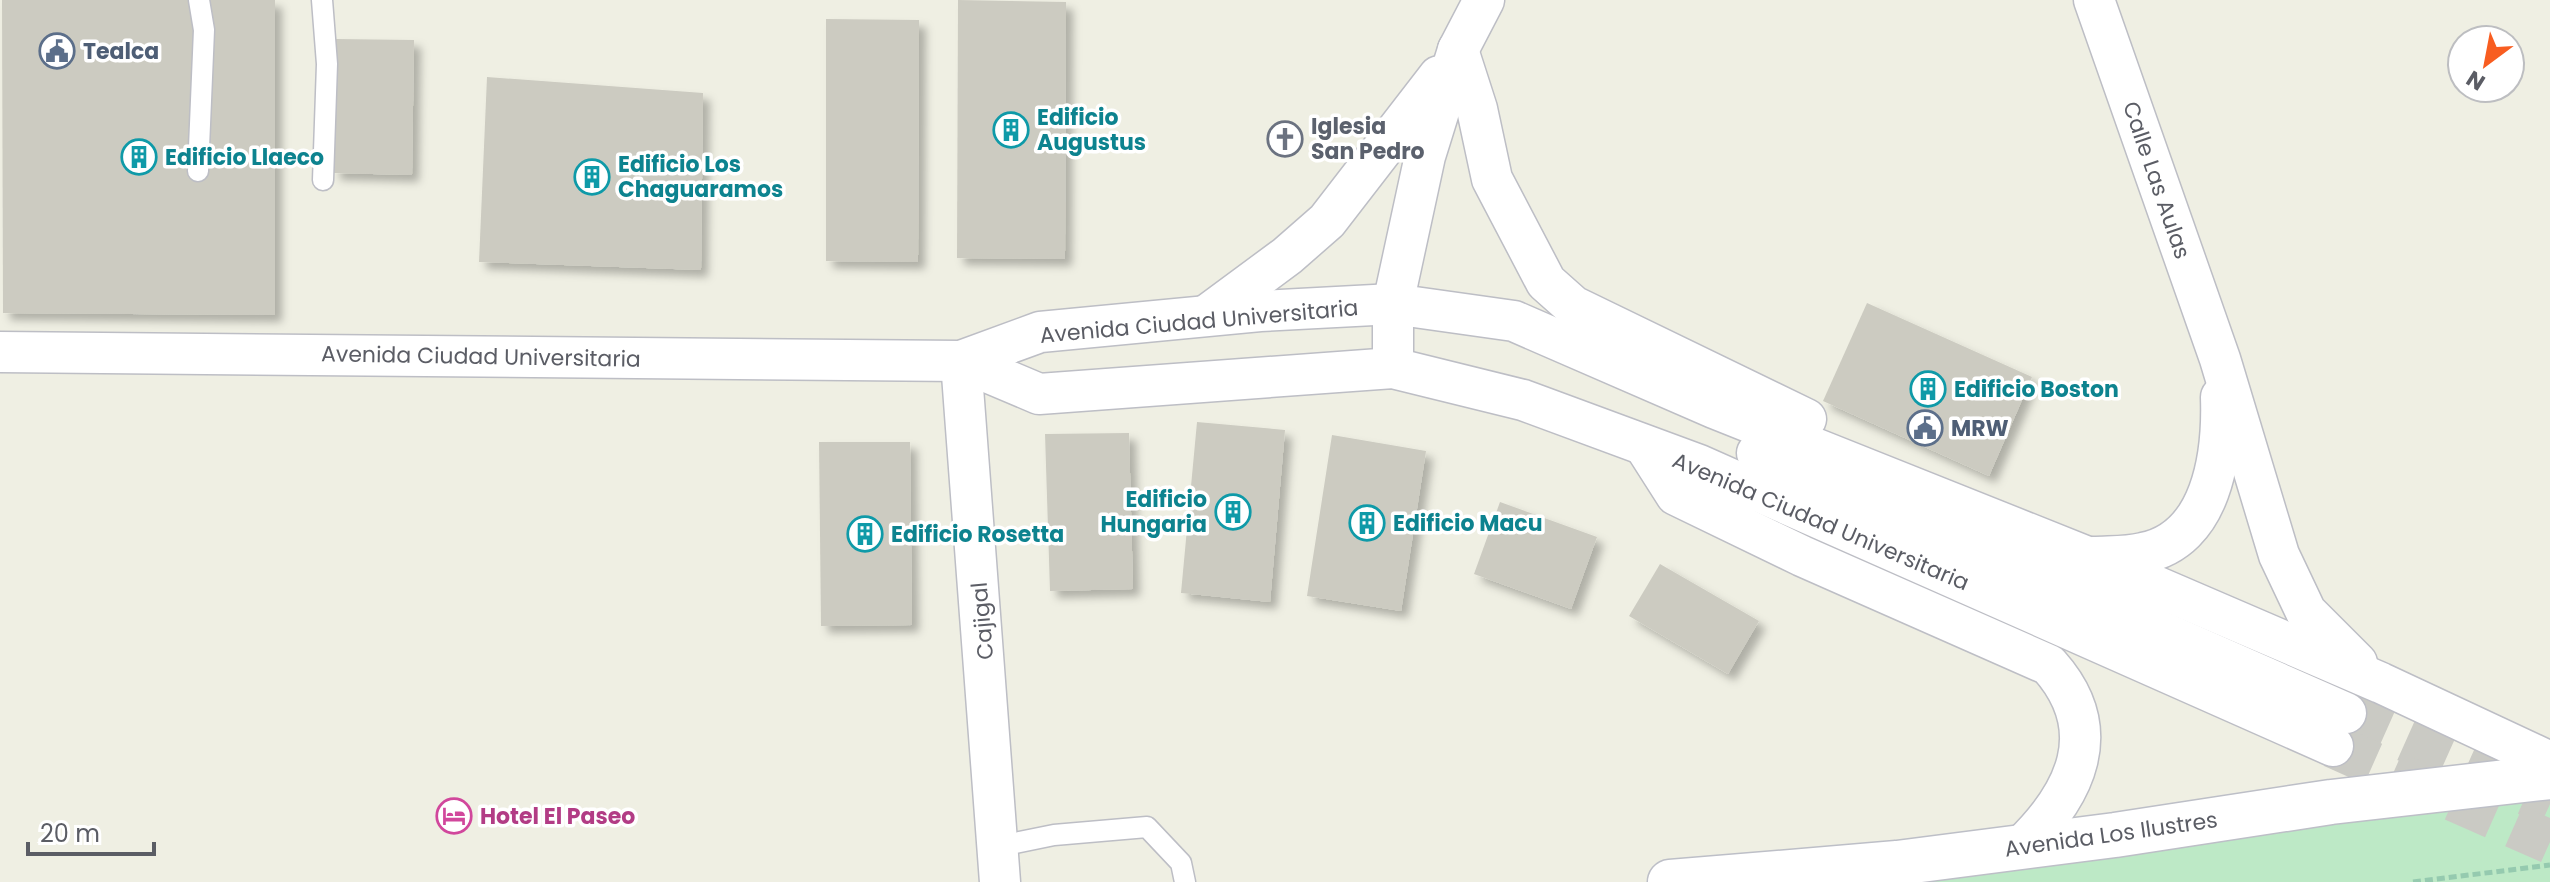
<svg xmlns="http://www.w3.org/2000/svg" width="2550" height="882" font-family="Poppins,sans-serif">
<style>
.green{fill:#bde9c6}
.building{fill:#cccbc1;filter:url(#shadow)}
.lines{fill:none;stroke-linecap:round;stroke-linejoin:round}
.tertiary-tunnel{stroke:#cacac4;stroke-width:44;stroke-dasharray:44 22;stroke-linecap:butt}
.service-casing{stroke:#bdbec5;stroke-width:23}
.minor-casing{stroke:#bdbec5;stroke-width:43}
.secondary-casing{stroke:#bdbfc7;stroke-width:47}
.path{stroke:#95caaf;stroke-width:5;stroke-dasharray:8 4;stroke-linecap:butt}
.service{stroke:#fff;stroke-width:20}
.minor{stroke:#fff;stroke-width:40}
.secondary{stroke:#fff;stroke-width:44}
.labels{text-anchor:middle;stroke-width:7;stroke-linejoin:round;paint-order:stroke}
.service-label{font-size:22px;font-weight:bold;fill:#4e5e75;stroke:#fff;text-anchor:start}
.culture-label{font-size:22px;font-weight:bold;fill:#0d838f;stroke:#fff;text-anchor:start}
.worship-label{font-size:22px;font-weight:bold;fill:#5b616d;stroke:#fff;text-anchor:start}
.street-label{font-size:22px;fill:#5b5d65;stroke:#fff}
.hotel-label{font-size:22px;font-weight:bold;fill:#b23c85;stroke:#fff;text-anchor:start}
</style>
<defs>
<filter id="shadow"><feDropShadow dx="7" dy="7" stdDeviation="4" flood-color="#0004"/></filter>
</defs>
<rect width="100%" height="100%" fill="#efefe3"/>
<path class="green" d="M2550 777V882H1678Z"/>
<g class="building">
<path d="M2 0H275V315L3 313Z"/>
<path d="M958 0 1066 2 1065 259 957 258Z"/>
<path d="M826 19 919 20 918 262 826 261Z"/>
<path d="M336 39 414 40 412 175 333 173Z"/>
<path d="M487 77 703 93 701 270 479 262Z"/>
<path d="M1867 303 2032 377 1989 476 1823 401Z"/>
<path d="M1197 422 1285 430 1270 602 1181 593Z"/>
<path d="M1129 433 1133 589 1050 591 1045 434Z"/>
<path d="M1332 435 1426 451 1401 611 1307 596Z"/>
<path d="M819 442H910L912 625 821 626Z"/>
<path d="M1500 502 1597 537 1571 609 1474 574Z"/>
<path d="M1660 564 1759 621 1728 674 1629 616Z"/>
</g>
<g class="lines">
<g class="tertiary-tunnel">
<path d="M2346 713 2550 804"/>
<path d="M2333 746 2550 842"/>
</g>
<defs>
<g id="service">
<path d="M322 0 327 64 323 180"/>
<path d="M198 171 204 30 199 0"/>
<path d="M1000 846 1054 835 1147 827 1181 863 1185 882"/>
</g>
<g id="minor">
<path d="M2094 0 2220 359 2279 555 2306 612 2357 663"/>
<path d="M1458 50 1477 109 1492 179 1546 282 1573 306 1806 419"/>
<path d="M1207 315 1287 256 1327 221 1439 76"/>
<path d="M0 352 961 361 1040 332 1260 311 1393 304 1514 321 1714 408 2090 558 2381 683 2550 762"/>
<path d="M961 361 1039 394 1393 368 1523 400 1699 465 2333 746"/>
<path d="M961 361 1000 882"/>
<path d="M1393 368V304L1425 156 1458 50 1484 0"/>
<path d="M1646 448 1676 495 1802 556 2049 665C2107 730 2076 794 2021 847"/>
<path d="M1757 453 2346 713"/>
<path d="M2094 557C2110 556 2127 557 2143 553 2212 540 2223 455 2221 397"/>
</g>
<path id="secondary" d="M1670 882 1897 863 2115 835 2331 802 2550 777"/>
</defs>
<use href="#service" class="service-casing"/>
<use href="#minor" class="minor-casing"/>
<use href="#secondary" class="secondary-casing"/>
<path class="path" d="M2413 882 2550 865"/>
<use href="#service" class="service"/>
<use href="#minor" class="minor"/>
<use href="#secondary" class="secondary"/>
</g>
<defs>
<symbol id="civic-ring" viewBox="-11 -11 22 22"><circle r="9.5" fill="#fff" stroke="#5c6f8a" stroke-width="1.5"/><path d="M-.6-6.5H3V-4.5H.6V-3L4-1V1h2V6H-6V1h2V-1L-.6-3ZM-1.2 2.5V6h2.4V2.5Z" fill="#5c6f8a"/></symbol>
<symbol id="building-ring" viewBox="-11 -11 22 22"><circle r="9.5" fill="#fff" stroke="#0f9aa8" stroke-width="1.5"/><path d="M-4-6H4V6H1V3H-1V6H-4ZM-2.5-4.3h1.7v1.8h-1.7ZM.8-4.3h1.7v1.8H.8ZM-2.5-1h1.7V.8h-1.7ZM.8-1h1.7V.8H.8Z" fill="#0f9aa8"/></symbol>
<symbol id="church-ring" viewBox="-11 -11 22 22"><circle r="9.5" fill="#fff" stroke="#6b7280" stroke-width="1.5"/><path d="M-1.2-6h2.4v3.5h3.3v2.4h-3.3V6h-2.4V-.1h-3.3v-2.4h3.3Z" fill="#6b7280"/></symbol>
<symbol id="hotel-ring" viewBox="-11 -11 22 22"><circle r="9.5" fill="#fff" stroke="#d1479c" stroke-width="1.5"/><path d="M-6-4.5h1.5V1H6V5H4.5V3h-9V5H-6ZM-4 0a1.8 1.8 0 1 1 3.6 0ZM.5 0V-2.5h3Q6-2.5 6 0Z" fill="#d1479c"/></symbol>
</defs>
<g fill-rule="evenodd">
<use href="#civic-ring" x="37" y="31" width="40" height="40"/>
<use href="#building-ring" x="991" y="110" width="40" height="40"/>
<use href="#church-ring" x="1265" y="119" width="40" height="40"/>
<use href="#building-ring" x="119" y="137" width="40" height="40"/>
<use href="#building-ring" x="572" y="157" width="40" height="40"/>
<use href="#building-ring" x="1908" y="369" width="40" height="40"/>
<use href="#civic-ring" x="1905" y="408" width="40" height="40"/>
<use href="#building-ring" x="1213" y="492" width="40" height="40"/>
<use href="#building-ring" x="1347" y="503" width="40" height="40"/>
<use href="#building-ring" x="845" y="514" width="40" height="40"/>
<use href="#hotel-ring" x="434" y="796" width="40" height="40"/>
</g>
<g class="labels">
<g class="service-label">
<text x="83" y="59">Tealca</text>
<text x="1951" y="436">MRW</text>
</g>
<g class="culture-label">
<text x="1037" y="125">Edificio<tspan x="1037" dy="25">Augustus</tspan></text>
<text x="165" y="165">Edificio Llaeco</text>
<text x="618" y="172">Edificio Los<tspan x="618" dy="25">Chaguaramos</tspan></text>
<text x="1954" y="397">Edificio Boston</text>
<text x="1207" y="507" text-anchor="end">Edificio<tspan x="1207" dy="25">Hungaria</tspan></text>
<text x="1393" y="531">Edificio Macu</text>
<text x="891" y="542">Edificio Rosetta</text>
</g>
<g class="worship-label">
<text x="1311" y="134">Iglesia<tspan x="1311" dy="25">San Pedro</tspan></text>
</g>
<g class="street-label">
<text transform="translate(2157 180) rotate(71)" y="8">Calle Las Aulas</text>
<text transform="translate(1199 321) rotate(-5)" y="8">Avenida Ciudad Universitaria</text>
<text transform="translate(481 356) rotate(1)" y="8">Avenida Ciudad Universitaria</text>
<text transform="translate(1821 521) rotate(23)" y="8">Avenida Ciudad Universitaria</text>
<text transform="translate(982 621) rotate(-95)" y="8">Cajigal</text>
<text transform="translate(2111 834) rotate(-8)" y="8">Avenida Los Ilustres</text>
</g>
<g class="hotel-label">
<text x="480" y="824">Hotel El Paseo</text>
</g>
</g>
<g transform="translate(2486 64) rotate(212)"><circle r="38" fill="#ffffff" stroke="#bdbec1" stroke-width="2"/>
<path d="M0-6L14 30L0 20L-14 30Z" fill="#f85d20"/>
<text y="-12" font-size="22" font-weight="bold" text-anchor="middle" fill="#5b5d65">N</text>
</g>
<path d="M28 842v12h126v-12" fill="none" stroke="#5b5d65" stroke-width="4"/>
<text x="40" y="842" font-size="24" fill="#5b5d65" stroke="#ffffff" stroke-width="6" paint-order="stroke">20 m</text>
</svg>
